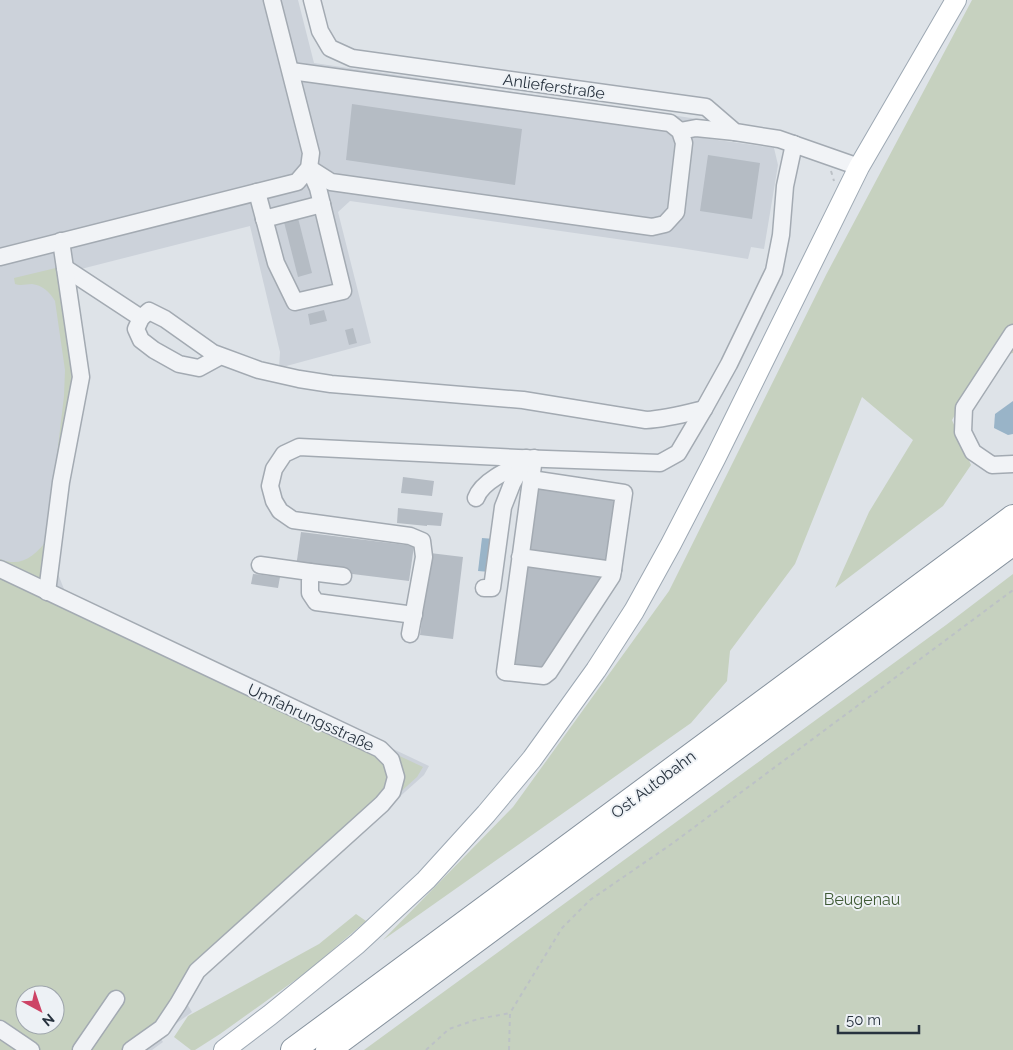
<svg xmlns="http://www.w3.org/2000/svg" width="1013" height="1050" font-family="Raleway,sans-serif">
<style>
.built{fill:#ccd2da;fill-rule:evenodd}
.green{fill:#c6d1bf;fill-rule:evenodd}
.water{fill:#99b4c8}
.building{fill:#b5bcc4}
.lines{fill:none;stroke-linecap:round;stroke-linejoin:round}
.minor-casing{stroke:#a3aab2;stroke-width:19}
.major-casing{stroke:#9da8b3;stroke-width:22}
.highway-casing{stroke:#86929e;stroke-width:26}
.path{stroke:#bcc1c6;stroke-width:2;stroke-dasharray:4 4;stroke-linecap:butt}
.minor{stroke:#f1f3f6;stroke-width:16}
.major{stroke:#fff;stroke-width:20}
.highway{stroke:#fff;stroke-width:24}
.labels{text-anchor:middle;stroke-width:4;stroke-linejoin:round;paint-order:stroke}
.street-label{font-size:16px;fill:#27323e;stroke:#edf1f5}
.park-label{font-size:16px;fill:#3f5a35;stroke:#edf1f5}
</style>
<rect width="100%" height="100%" fill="#dee3e8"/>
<path class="built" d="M0 0H298L314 63 698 119 696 137 774 148 778 165 764 249 751 247 748 259 680 248 350 201 338 212 371 343 279 368 280 352 250 226 81 269 73 281 88 388 71 470 58 574 66 594 429 766 424 775 201 974 186 1002 192 1012 159 1036 163 1042 152 1050H0ZM25 995H55V1025H25Z"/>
<g class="green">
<path d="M972 0H1013V353L989 358 952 420 971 465 943 506 835 588 869 512 913 440 862 397 795 564 730 651 727 681 691 723 383 940 513 807 669 591 826 275Z"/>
<path d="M60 267 75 388 56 585 68 600 423 767 417 777 199 974 137 1050H0V559C21 568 35 556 47 540L64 396 65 370 55 301C50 292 42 285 32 284 26 284 21 286 15 284L14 278ZM25 995H55V1025H25Z"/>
<path d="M1013 574V1050H364L946 625Z"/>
<path d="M356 914 366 921 308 971 220 1034 195 1050H191L174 1037 188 1016 319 944Z"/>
</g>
<g class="water">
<path d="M1013 401V434L1008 435 994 428 995 414Z"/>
<path d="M482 538 494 539 490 572 478 571Z"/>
</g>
<g class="building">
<path d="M352 104 522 129 515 185 346 160Z"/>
<path d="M708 155 760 163 752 219 700 211Z"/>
<path d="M298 218 312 273 298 277 284 222Z"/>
<path d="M324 310 327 321 310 325 308 314Z"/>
<path d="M353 328 357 343 349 345 345 330Z"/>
<path d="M403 477 434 481 432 496 401 493Z"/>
<path d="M533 488 615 499 606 564 524 554Z"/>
<path d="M398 508 443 513 441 526 427 525V526L397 523Z"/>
<path d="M301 532 414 546 409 581 296 567Z"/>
<path d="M430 553 463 557 453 639 420 635Z"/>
<path d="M524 564 605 575 543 668 511 664Z"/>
<path d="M253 574 280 577 278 588 251 584Z"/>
</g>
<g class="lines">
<defs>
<g id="minor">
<path d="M312 0 320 31 330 48 352 58 706 107 735 132 779 139 859 167"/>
<path d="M291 71 670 123 680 131 684 143 676 212 665 224 652 227 331 182 309 168"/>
<path d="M680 131 696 128 735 132"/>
<path d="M257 192 276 263 295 302 343 291 318 188 309 168"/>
<path d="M264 219 322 204"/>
<path d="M0 257 297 182 309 168 311 153 272 0"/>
<path d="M65 268 141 318"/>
<path d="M1013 333 964 408 963 432 973 452 992 465 1013 464"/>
<path d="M221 356 199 368 179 364 154 350 141 340 136 329 141 318 149 311 165 319 213 353 259 370 299 379 331 384 523 400 646 420C666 419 684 414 704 409"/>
<path d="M531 479 624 493 613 570"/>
<path d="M476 498C482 481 508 470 524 463"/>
<path d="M520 557 613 570 612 576 549 672 544 676 505 672 534 458"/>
<path d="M260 565 310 572V593L316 602 414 615"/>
<path d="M0 569 380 749 391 760 396 777 392 792 382 804 197 971 178 1004 162 1028 131 1050"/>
<path d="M310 572 343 576"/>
<path d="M484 588H492L503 507 512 484 526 458"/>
<path d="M47 592 61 482 81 377 61 241"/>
<path d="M410 634 424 557 422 541 410 536 293 520 280 511 274 501 270 486 274 469 284 454 299 447 518 458 660 463 678 453 704 409 729 364 774 271 781 235 785 186 794 144"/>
<path d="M0 1029 31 1050"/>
<path d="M81 1050 116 999"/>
</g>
<path id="major" d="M224 1050 270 1015 357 944 426 880 486 814 532 759 596 670 634 611 671 544 715 459 859 167 956 0"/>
<g id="highway">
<path d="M293 1050 1013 517"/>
<path d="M328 1050 1013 543"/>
</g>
</defs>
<use href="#minor" class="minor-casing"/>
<use href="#major" class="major-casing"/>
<use href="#highway" class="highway-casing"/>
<g class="path">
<path d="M831 171 834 181"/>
<path d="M426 1050 449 1029 478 1019 510 1013"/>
<path d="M509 1050 510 1013 562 928 590 900 673 843 1013 590"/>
</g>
<use href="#minor" class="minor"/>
<use href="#major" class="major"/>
<use href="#highway" class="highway"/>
</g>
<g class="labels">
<g class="street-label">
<text transform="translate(554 86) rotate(8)" y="6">Anlieferstraße</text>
<text transform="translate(311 717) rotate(25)" y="6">Umfahrungsstraße</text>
<text transform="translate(653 784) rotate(-37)" y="6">Ost Autobahn</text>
</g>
<g class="park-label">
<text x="862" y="905">Beugenau</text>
</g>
</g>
<g transform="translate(40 1010) rotate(140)"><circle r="24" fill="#edf1f5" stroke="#9ea5ac"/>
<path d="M0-4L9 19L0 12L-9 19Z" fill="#cd4365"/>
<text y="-8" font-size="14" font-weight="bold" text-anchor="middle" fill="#27323e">N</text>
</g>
<path d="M838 1025v8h81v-8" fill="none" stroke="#27323e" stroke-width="2.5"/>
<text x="846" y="1025" font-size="15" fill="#27323e" stroke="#edf1f5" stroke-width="4" paint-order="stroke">50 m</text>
</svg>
